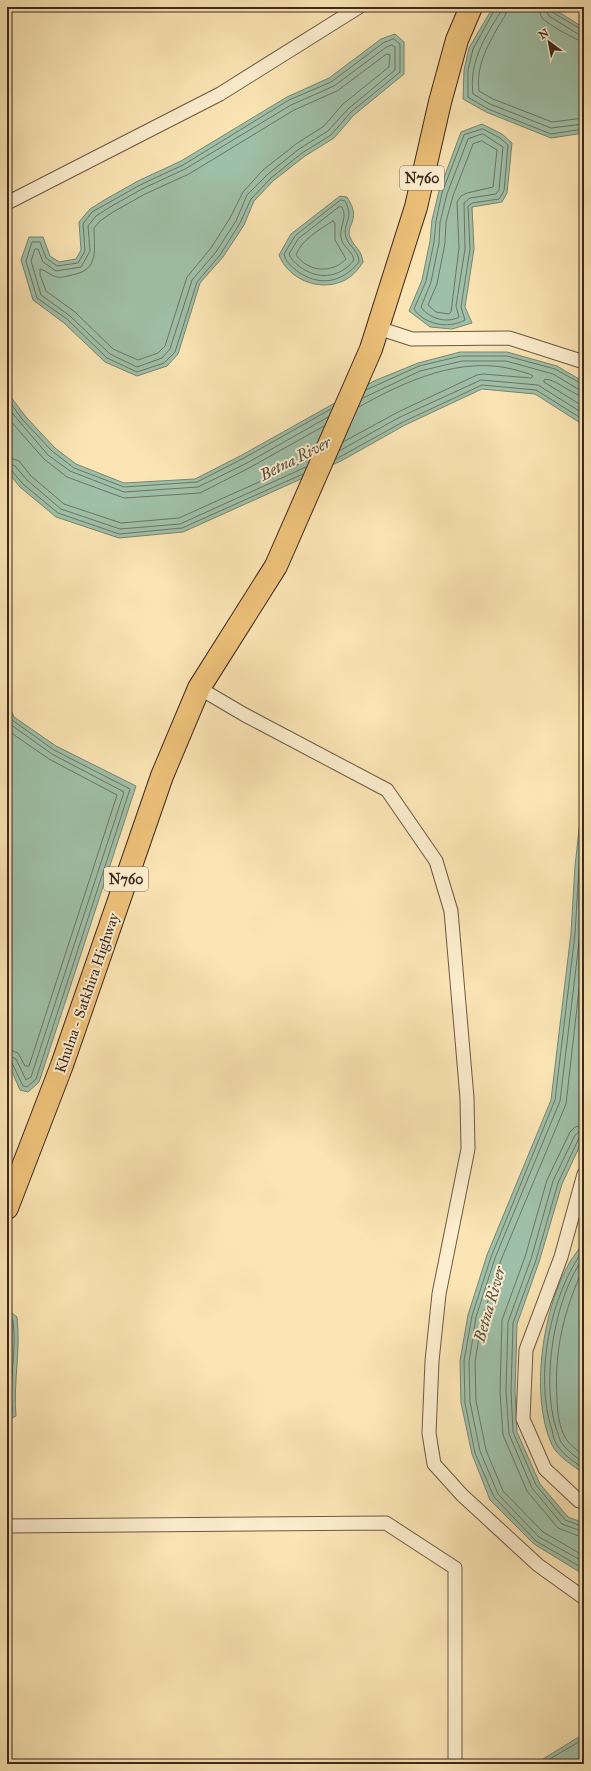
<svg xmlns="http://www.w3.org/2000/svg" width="591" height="1771" font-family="'IM FELL Great Primer',serif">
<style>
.water{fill:#9fc0a8;stroke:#778472}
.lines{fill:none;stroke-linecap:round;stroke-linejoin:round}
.shore{stroke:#6e7464;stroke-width:1}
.street-casing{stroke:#6c5845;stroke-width:15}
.highway-casing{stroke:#3c2920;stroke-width:24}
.street{stroke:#fceece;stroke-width:13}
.highway{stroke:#eec27a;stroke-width:22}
.labels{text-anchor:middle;stroke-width:4;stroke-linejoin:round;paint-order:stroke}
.shield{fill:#fceece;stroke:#766454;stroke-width:1}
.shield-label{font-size:14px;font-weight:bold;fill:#3c2920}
.street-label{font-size:15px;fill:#3c2920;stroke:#fceece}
.water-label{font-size:16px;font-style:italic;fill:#554f42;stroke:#fceece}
</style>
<rect width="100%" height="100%" fill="#fbe5b4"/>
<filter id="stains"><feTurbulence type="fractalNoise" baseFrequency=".005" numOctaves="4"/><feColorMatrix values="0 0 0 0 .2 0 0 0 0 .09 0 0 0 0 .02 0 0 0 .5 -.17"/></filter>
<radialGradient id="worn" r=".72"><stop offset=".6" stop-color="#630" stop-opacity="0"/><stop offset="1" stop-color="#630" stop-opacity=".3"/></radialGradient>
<g class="water">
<path d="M493 7H551L584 28V133L551 138 486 112 463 99 464 70 469 48Z"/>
<path d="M395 34 404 42V74L354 115 334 138 305 156 273 181 254 201 244 225 223 257 200 283 178 354 167 366 137 376 105 362 64 323 33 300 21 260 29 237H43L50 256 59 262 76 259 81 250 79 222 90 209 106 199 138 181 181 161 287 97 329 78 381 39Z"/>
<path d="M482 124 502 134 512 143 507 193 502 202 472 207 474 249 465 307 472 323 452 329 430 327 409 311 422 280 430 241 432 220 439 191 461 132Z"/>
<path d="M340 196 347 197C351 204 355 210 353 219 352 225 347 230 350 237 355 249 361 248 363 262 358 270 352 277 343 281 319 292 288 279 279 255L291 234Z"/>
<path d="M460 352H507L557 366 584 382V427L582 424 535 394 482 389 405 425 341 461 183 532 119 538 56 517 20 487 7 471V392L26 417 55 448 76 464 124 483 195 479 242 455 374 381 418 363Z"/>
<path d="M7 701 14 717 56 746 136 786 39 1082 28 1092 20 1090 7 1060Z"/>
<path d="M584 785V1130L583 1139 562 1184 539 1262 517 1324 515 1391 517 1432 540 1484 568 1517 584 1523V1571H578L534 1544 490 1500 472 1454 461 1403 460 1361 468 1315 487 1255 551 1100 571 933 575 866Z"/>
<path d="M584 1242V1474C574 1466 558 1457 552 1445 529 1395 543 1306 571 1260 575 1254 580 1248 584 1242Z"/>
<path d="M7 1309 17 1317C21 1351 13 1382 16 1416L7 1420Z"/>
<path d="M584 1735V1764H535L577 1738Z"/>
</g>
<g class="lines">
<g class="shore">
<path d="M496 7 473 49 468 70V97L488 109 551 134 584 129"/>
<path d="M501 7 500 13C484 38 469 63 473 94L490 104 551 128 584 124"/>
<path d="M507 7C507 15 502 20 498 27 487 47 476 66 479 91L493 99 552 122 584 118"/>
<path d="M539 7C539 11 540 15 543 19 548 24 577 41 584 42"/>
<path d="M545 7 549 16 578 34 584 36"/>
<path d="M550 7 552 12 584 31"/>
<path d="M394 39 400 44V72L351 112 331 135 302 153 271 178 251 199 240 223 220 255 197 282 175 352 164 363 137 372 107 358 67 319 37 298 26 261 32 242H40L46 258 57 266 78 263 85 251 83 224 92 212 140 185 183 165 289 100 331 82 383 43Z"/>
<path d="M392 45 395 47V70L348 109 328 131 299 149 268 174 247 195 236 221 216 252 192 280 170 349 162 358 137 367 110 354 70 316 41 295 31 261 35 249H38L43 262 56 271 81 267 90 251 88 226 96 216 110 207 142 189 185 169 291 105 334 86 385 48Z"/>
<path d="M387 54 390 55 389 67 343 104 324 126 296 144 263 170 243 192 230 218 211 248 187 277 165 346 158 353 138 360 113 349 75 312 46 291 40 275V269C46 270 50 276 57 277 62 278 67 276 72 275 100 270 94 249 94 228L100 221 113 212 145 194 189 174 294 110 337 91Z"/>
<path d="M483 129 500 138 508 145 504 191 499 199 472 203 468 206 470 249 461 307 465 320C448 329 425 325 414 309L426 281 434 242 436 221 442 193 464 135Z"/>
<path d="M483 134 503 147 499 190 496 194 470 198 464 203 465 249 456 306 459 317C447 324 428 318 421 307L431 282 439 243 440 222 447 194 468 139Z"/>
<path d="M482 141 497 150 493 187 467 193 461 196 457 202 459 248 451 312 449 314 436 312 428 305 437 284 445 243 446 222 453 196 473 144Z"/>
<path d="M341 200 345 201C355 219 342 223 346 237 349 247 359 251 359 262 342 283 319 287 297 271 291 266 285 261 284 254L295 236Z"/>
<path d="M339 207H342C348 217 339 227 341 238 343 247 353 252 354 260 339 279 317 280 299 266 295 263 291 259 289 254L298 239Z"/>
<path d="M333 221 335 223V240L346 259C332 274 308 272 296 255 301 240 320 229 333 221Z"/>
<path d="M366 390 419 366 461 356H507L555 369 584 385"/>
<path d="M584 396C572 396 553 376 544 380V382L584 407"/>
<path d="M7 398 22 419 52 451 74 468 124 487 197 482 244 458 331 409"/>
<path d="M363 398 420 371 462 361H506L553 374 578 389 584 390"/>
<path d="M7 407 48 455 70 471 124 492 198 487 247 463 328 417"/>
<path d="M7 417 44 459 67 477 124 498 200 493 249 468 324 426"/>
<path d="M343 442 398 412 477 375 483 374 531 378 533 376C529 373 522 372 516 370 462 355 405 381 359 407"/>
<path d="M339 451 400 417 481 380 538 385 584 414"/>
<path d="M7 457 19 461 31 476 64 504 121 523 179 518 310 459"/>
<path d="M336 459 403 422 482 385 536 390 584 420"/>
<path d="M7 463 15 466 27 480 61 509 120 529 180 524 306 467"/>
<path d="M7 468 11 470 23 484 58 513 119 534 182 528 303 474"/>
<path d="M7 711 12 720 54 750 130 789 36 1079 27 1087 23 1086 12 1063 7 1060"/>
<path d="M7 722 52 754 124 792 31 1077 26 1080 16 1059 7 1055"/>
<path d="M7 730 49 759 117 795 29 1066H25L18 1053 7 1049"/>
<path d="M584 819 579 867 575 934 555 1100 491 1257 472 1316 464 1361 465 1403 475 1453 494 1497 536 1541 579 1566 584 1567"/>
<path d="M584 863 580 934 560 1101 495 1258 476 1317 469 1362 470 1402 480 1451 498 1494 539 1537 584 1562"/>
<path d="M584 946 566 1104 501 1260 482 1319 475 1362 476 1401 486 1450 503 1491 543 1532 584 1556"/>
<path d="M584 1125 575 1127 570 1132 547 1180 525 1257 502 1320 500 1391 503 1435 527 1491 558 1528 584 1538"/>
<path d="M584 1131 579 1132 575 1135 553 1181 531 1259 508 1322 506 1391 509 1434 532 1488 562 1524 584 1532"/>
<path d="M584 1136 579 1138 558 1183 536 1260 513 1323 511 1391 513 1432 536 1485 565 1520 584 1527"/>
<path d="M584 1249C550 1295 534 1376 552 1430 553 1435 554 1441 557 1445 563 1455 575 1462 584 1469"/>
<path d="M584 1257C554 1297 541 1381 556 1428 558 1432 559 1439 561 1442 567 1451 576 1457 584 1463"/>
<path d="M584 1267C564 1309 554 1351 557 1397 557 1411 559 1427 566 1439 570 1445 578 1451 584 1455"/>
<path d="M7 1315 13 1320C17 1351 9 1381 12 1412L7 1415"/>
<path d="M7 1321 10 1339 7 1376"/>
<path d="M541 1764 584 1739"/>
</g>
<defs>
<g id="street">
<path d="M7 203 220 94 359 7"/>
<path d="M378 328 412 339 509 338 584 362"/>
<path d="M199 688 245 715 387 790 436 861 451 911 467 1098 468 1149 439 1294 432 1361 429 1433 434 1464 462 1495 538 1565 584 1598"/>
<path d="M584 1174 561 1257 526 1350 523 1419 545 1469 579 1501 584 1502"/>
<path d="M7 1526 386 1523 455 1568V1764"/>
</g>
<path id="highway" d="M7 1208 62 1065 162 776 199 688 276 566 371 349 416 207 440 102 457 40 471 7"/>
</defs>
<use href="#street" class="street-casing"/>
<use href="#highway" class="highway-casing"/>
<use href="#street" class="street"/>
<use href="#highway" class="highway"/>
</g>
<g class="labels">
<g class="shield">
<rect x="400" y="166" width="44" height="24" rx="3"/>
<rect x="104" y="867" width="44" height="24" rx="3"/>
</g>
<g class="shield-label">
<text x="422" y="183">N760</text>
<text x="126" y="884">N760</text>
</g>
<g class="street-label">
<text transform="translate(87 993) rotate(-71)" y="5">Khulna - Satkhira Highway</text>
</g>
<g class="water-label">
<text transform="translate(295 458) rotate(-27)" y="6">Betna River</text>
<text transform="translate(489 1304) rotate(-74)" y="6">Betna River</text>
</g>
</g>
<rect width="591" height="1771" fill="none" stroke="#fbe5b4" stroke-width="24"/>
<rect x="8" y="8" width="575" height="1755" fill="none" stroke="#3c2920" stroke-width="2"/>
<rect x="12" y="12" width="567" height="1747" fill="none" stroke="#3c2920"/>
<g transform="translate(549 42) rotate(328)" stroke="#fceece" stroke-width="3" paint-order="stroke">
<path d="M0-3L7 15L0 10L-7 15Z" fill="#3c2920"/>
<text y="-6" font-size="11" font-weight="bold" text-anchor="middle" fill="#3c2920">N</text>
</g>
<rect width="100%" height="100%" filter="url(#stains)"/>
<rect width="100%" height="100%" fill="url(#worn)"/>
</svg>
